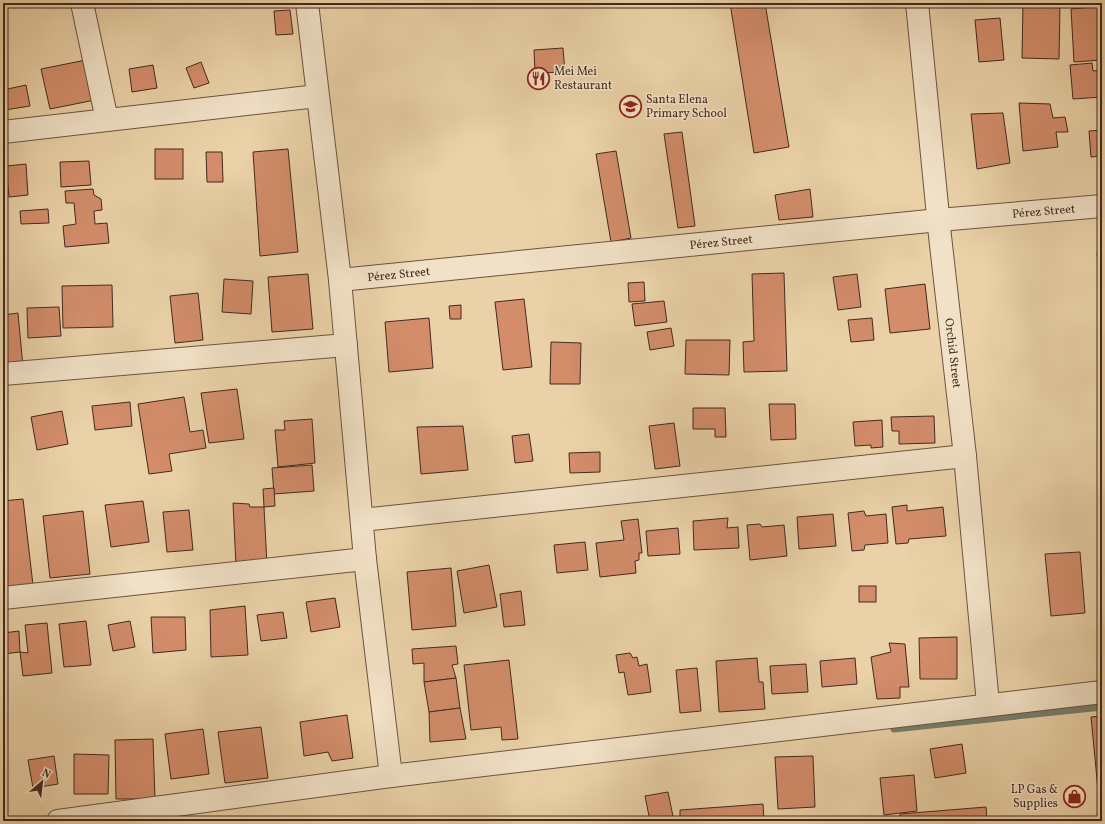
<svg xmlns="http://www.w3.org/2000/svg" width="1105" height="824" font-family="Vollkorn,serif">
<style>
.lines{fill:none;stroke-linecap:round;stroke-linejoin:round}
.stream{stroke:#767f6e;stroke-width:7}
.building{fill:#d38d6b;stroke:#43291f}
.minor-casing{stroke:#6d5341;stroke-width:24}
.minor{stroke:#f1e1c6;stroke-width:22}
.labels{text-anchor:middle;stroke-width:3;stroke-linejoin:round;paint-order:stroke}
.poi-label{font-size:12px;fill:#43291f;stroke:#f1e1c6;text-anchor:start}
.street-label{font-size:12px;fill:#43291f;stroke:#f1e1c6}
</style>
<rect width="100%" height="100%" fill="#ead1a7"/>
<filter id="stains"><feTurbulence type="fractalNoise" baseFrequency=".005" numOctaves="4"/><feColorMatrix values="0 0 0 0 .2 0 0 0 0 .09 0 0 0 0 .02 0 0 0 .5 -.17"/></filter>
<radialGradient id="worn" r=".72"><stop offset=".6" stop-color="#630" stop-opacity="0"/><stop offset="1" stop-color="#630" stop-opacity=".3"/></radialGradient>
<g class="lines">
<path class="stream" d="M894 729 1102 707"/>
</g>
<g class="building">
<path d="M730 3H765L789 147 754 153Z"/>
<path d="M1023 3 1060 4 1059 59 1022 58Z"/>
<path d="M1102 6V60L1074 62 1071 9Z"/>
<path d="M290 10 293 34 276 35 274 11Z"/>
<path d="M1000 18 1004 60 979 62 975 20Z"/>
<path d="M563 48 565 72 535 73 534 50Z"/>
<path d="M86 60 95 100 50 109 41 69Z"/>
<path d="M201 62 209 83 194 88 186 68Z"/>
<path d="M1092 63 1093 71 1102 70V97L1073 99 1070 65Z"/>
<path d="M153 65 157 88 132 92 129 69Z"/>
<path d="M26 85 30 106 5 110 3 90Z"/>
<path d="M1019 103 1050 104 1053 118 1065 117 1068 132H1056L1058 147 1023 151Z"/>
<path d="M1003 113 1010 163 977 169 971 114Z"/>
<path d="M1102 130V156L1091 157 1089 131Z"/>
<path d="M682 132 695 226 678 228 664 134Z"/>
<rect x="155" y="149" width="28" height="30"/>
<path d="M288 149 298 252 260 256 253 152Z"/>
<path d="M616 151 631 238 611 242 596 154Z"/>
<path d="M206 152H222L223 182H207Z"/>
<path d="M89 161 91 185 61 187 60 162Z"/>
<path d="M26 164 28 195 9 197 6 166Z"/>
<path d="M93 189 94 195 101 199 102 210 94 211 95 224 107 223 109 243 65 247 63 226 76 224 74 203H66L65 191Z"/>
<path d="M810 189 813 217 779 220 775 195Z"/>
<path d="M48 209 49 223 21 224 20 211Z"/>
<path d="M1102 252V306L1097 253Z"/>
<path d="M784 273 787 371 744 372 743 342 754 341 752 274Z"/>
<path d="M308 274 313 329 272 332 268 277Z"/>
<path d="M857 274 861 307 838 310 833 277Z"/>
<path d="M224 279 253 281 251 314 222 312Z"/>
<path d="M644 282 645 301 629 302 628 283Z"/>
<path d="M925 284 930 329 890 333 885 289Z"/>
<path d="M112 285 113 327 63 328 62 286Z"/>
<path d="M198 293 203 340 175 343 170 296Z"/>
<path d="M524 299 532 367 503 370 495 302Z"/>
<path d="M664 301 667 322 635 326 632 304Z"/>
<path d="M461 305V319H450L449 306Z"/>
<path d="M59 307 61 336 28 338 27 308Z"/>
<path d="M18 313 23 367 3 369V315Z"/>
<path d="M429 318 433 368 389 372 385 322Z"/>
<path d="M872 318 874 340 851 342 848 320Z"/>
<path d="M671 328 674 346 650 350 647 332Z"/>
<path d="M686 340H730L729 375 685 374Z"/>
<path d="M551 342 581 343 580 384H550Z"/>
<path d="M237 389 244 439 209 443 201 393Z"/>
<path d="M184 397 190 432 203 430 206 448 169 454 172 471 149 474 138 404Z"/>
<path d="M130 402 132 426 95 430 92 406Z"/>
<path d="M769 404H795L796 439 771 440Z"/>
<path d="M693 408H725L726 437H715V429H693Z"/>
<path d="M62 411 68 444 37 450 31 417Z"/>
<path d="M934 416 935 443 899 444V431H892L891 417Z"/>
<path d="M312 419 315 463 278 467 275 430H285L284 421Z"/>
<path d="M882 420 883 447 871 448V445L855 446 853 422Z"/>
<path d="M674 423 680 466 655 469 649 426Z"/>
<path d="M463 426 468 470 421 474 417 427Z"/>
<path d="M529 434 533 461 515 463 512 436Z"/>
<path d="M600 452V472L570 473 569 453Z"/>
<path d="M312 465 314 491 274 494 272 468Z"/>
<path d="M274 488 275 506 264 507 263 489Z"/>
<path d="M23 499 33 585 3 588V501Z"/>
<path d="M143 501 149 542 111 547 105 505Z"/>
<path d="M233 503 249 504 250 507H264L267 565 236 566Z"/>
<path d="M907 505V511L943 507 946 536 909 539 908 543 896 544 892 507Z"/>
<path d="M189 510 193 550 167 552 163 512Z"/>
<path d="M83 511 90 574 50 578 43 516Z"/>
<path d="M864 511 866 516 886 514 888 543 865 545 864 550 852 551 848 513Z"/>
<path d="M833 514 836 546 799 549 797 517Z"/>
<path d="M728 518 727 528 738 527 739 548 694 550 693 521Z"/>
<path d="M638 519 642 553H639V560L635 561 636 573 600 577 596 543 624 540 621 521Z"/>
<path d="M760 524 762 527 784 525 787 556 750 560 747 525Z"/>
<path d="M678 528 680 554 648 556 646 531Z"/>
<path d="M585 542 588 570 557 573 554 545Z"/>
<path d="M1080 552 1085 613 1051 616 1045 554Z"/>
<path d="M489 565 497 607 464 613 457 571Z"/>
<path d="M451 568 456 626 412 630 407 572Z"/>
<rect x="859" y="586" width="17" height="16"/>
<path d="M521 591 525 625 504 627 500 594Z"/>
<path d="M335 598 340 627 311 632 306 602Z"/>
<path d="M245 606 248 655 211 657 210 610Z"/>
<path d="M283 612 287 638 261 641 257 615Z"/>
<path d="M151 617H185L186 650 153 653Z"/>
<path d="M86 621 91 665 64 667 59 624Z"/>
<path d="M130 621 135 647 113 651 108 625Z"/>
<path d="M47 623 52 673 23 676 20 652 28 653 25 625Z"/>
<path d="M19 631 20 652 3 654V633Z"/>
<path d="M957 637V679H920L919 638Z"/>
<path d="M889 643 905 644 909 687H900V698L877 699 871 657 891 652Z"/>
<path d="M456 646 458 664 452 665 456 678 424 682V663L413 664 412 649Z"/>
<path d="M630 653 633 658 637 657 639 666 647 664 651 692 628 695 624 672 619 673 616 655Z"/>
<path d="M757 658 759 682H763L765 709 719 712 716 661Z"/>
<path d="M855 658 857 684 822 687 820 661Z"/>
<path d="M509 660 518 739 502 740 501 727 471 730 464 665Z"/>
<path d="M806 664 808 692 772 694 770 666Z"/>
<path d="M697 668 701 711 680 713 676 670Z"/>
<path d="M456 678 460 708 429 712 424 682Z"/>
<path d="M460 708 466 739 430 742 429 712Z"/>
<path d="M347 715 353 758 332 761 328 752 304 756 300 722Z"/>
<path d="M1102 716V821H1101L1091 717Z"/>
<path d="M261 727 268 778 225 783 218 732Z"/>
<path d="M203 729 209 774 171 779 165 734Z"/>
<path d="M153 739 155 799H116L115 740Z"/>
<path d="M962 744 966 773 935 778 930 749Z"/>
<path d="M74 754 109 755 108 794H74Z"/>
<path d="M54 756 58 784 33 788 28 760Z"/>
<path d="M813 756 815 807 778 809 775 757Z"/>
<path d="M914 775 917 811 884 815 880 778Z"/>
<path d="M668 792 674 821H650L645 796Z"/>
<path d="M763 804 764 821H680V810Z"/>
<path d="M986 807 987 821H900V814Z"/>
</g>
<g class="lines">
<defs>
<g id="minor">
<path d="M82 3 107 120"/>
<path d="M307 3 340 280 365 559 391 776"/>
<path id="s1" d="M917 3 940 236 965 456 988 704"/>
<path d="M3 132 317 96"/>
<path id="s2" d="M340 280 939 220 1102 206"/>
<path d="M3 374 346 345"/>
<path d="M362 520 965 456"/>
<path d="M3 598 365 559"/>
<path d="M58 821 391 776 1102 692"/>
</g>
</defs>
<use href="#minor" class="minor-casing"/>
<use href="#minor" class="minor"/>
</g>
<defs>
<symbol id="restaurant-ring" viewBox="-11 -11 22 22"><circle r="9.5" fill="#f1e1c6" stroke="#8f2418" stroke-width="1.5"/><path d="M-5-6h1v4h1v-4h1v4h1v-4h1v5L-1.5 .5V6h-2V.5L-5-1ZM5-6V6H3V1.5H1.5Q1.5-4 5-6Z" fill="#8f2418"/></symbol>
<symbol id="school-ring" viewBox="-11 -11 22 22"><circle r="9.5" fill="#f1e1c6" stroke="#8f2418" stroke-width="1.5"/><path d="M0-5L7-2L0 1L-7-2ZM-4 1L0 2.5L4 1V4Q0 6-4 4Z" fill="#8f2418"/></symbol>
<symbol id="shop-ring" viewBox="-11 -11 22 22"><circle r="9.5" fill="#f1e1c6" stroke="#8f2418" stroke-width="1.5"/><path d="M-5-2.5h2.3a2.7 3.5 0 0 1 5.4 0H5L5.5 6h-11ZM-1.5-2.5h3a1.5 2.3 0 0 0-3 0Z" fill="#8f2418"/></symbol>
</defs>
<g fill-rule="evenodd">
<use href="#restaurant-ring" x="526" y="66" width="25" height="25"/>
<use href="#school-ring" x="618" y="94" width="25" height="25"/>
<use href="#shop-ring" x="1062" y="784" width="25" height="25"/>
</g>
<g class="labels">
<g class="poi-label">
<text x="554" y="75">Mei Mei<tspan x="554" dy="14">Restaurant</tspan></text>
<text x="646" y="103">Santa Elena<tspan x="646" dy="14">Primary School</tspan></text>
<text x="1058" y="793" text-anchor="end">LP Gas &amp;<tspan x="1058" dy="14">Supplies</tspan></text>
</g>
<g class="street-label">
<text dy="4" stroke="none"><textPath href="#s2" startOffset="707">Pérez Street</textPath></text>
<text dy="4" stroke="none"><textPath href="#s2" startOffset="383">Pérez Street</textPath></text>
<text dy="4" stroke="none"><textPath href="#s2" startOffset="59">Pérez Street</textPath></text>
<text dy="4" stroke="none"><textPath href="#s1" startOffset="352">Orchid Street</textPath></text>
</g>
</g>
<rect width="1105" height="824" fill="none" stroke="#ead1a7" stroke-width="16"/>
<rect x="4" y="4" width="1097" height="816" fill="none" stroke="#43291f" stroke-width="2"/>
<rect x="8" y="8" width="1089" height="808" fill="none" stroke="#43291f"/>
<g transform="translate(42 782) rotate(28)" stroke="#f1e1c6" stroke-width="3" paint-order="stroke">
<path d="M0-3L7 15L0 10L-7 15Z" fill="#43291f"/>
<text y="-6" font-size="11" font-weight="bold" text-anchor="middle" fill="#43291f">N</text>
</g>
<rect width="100%" height="100%" filter="url(#stains)"/>
<rect width="100%" height="100%" fill="url(#worn)"/>
</svg>
